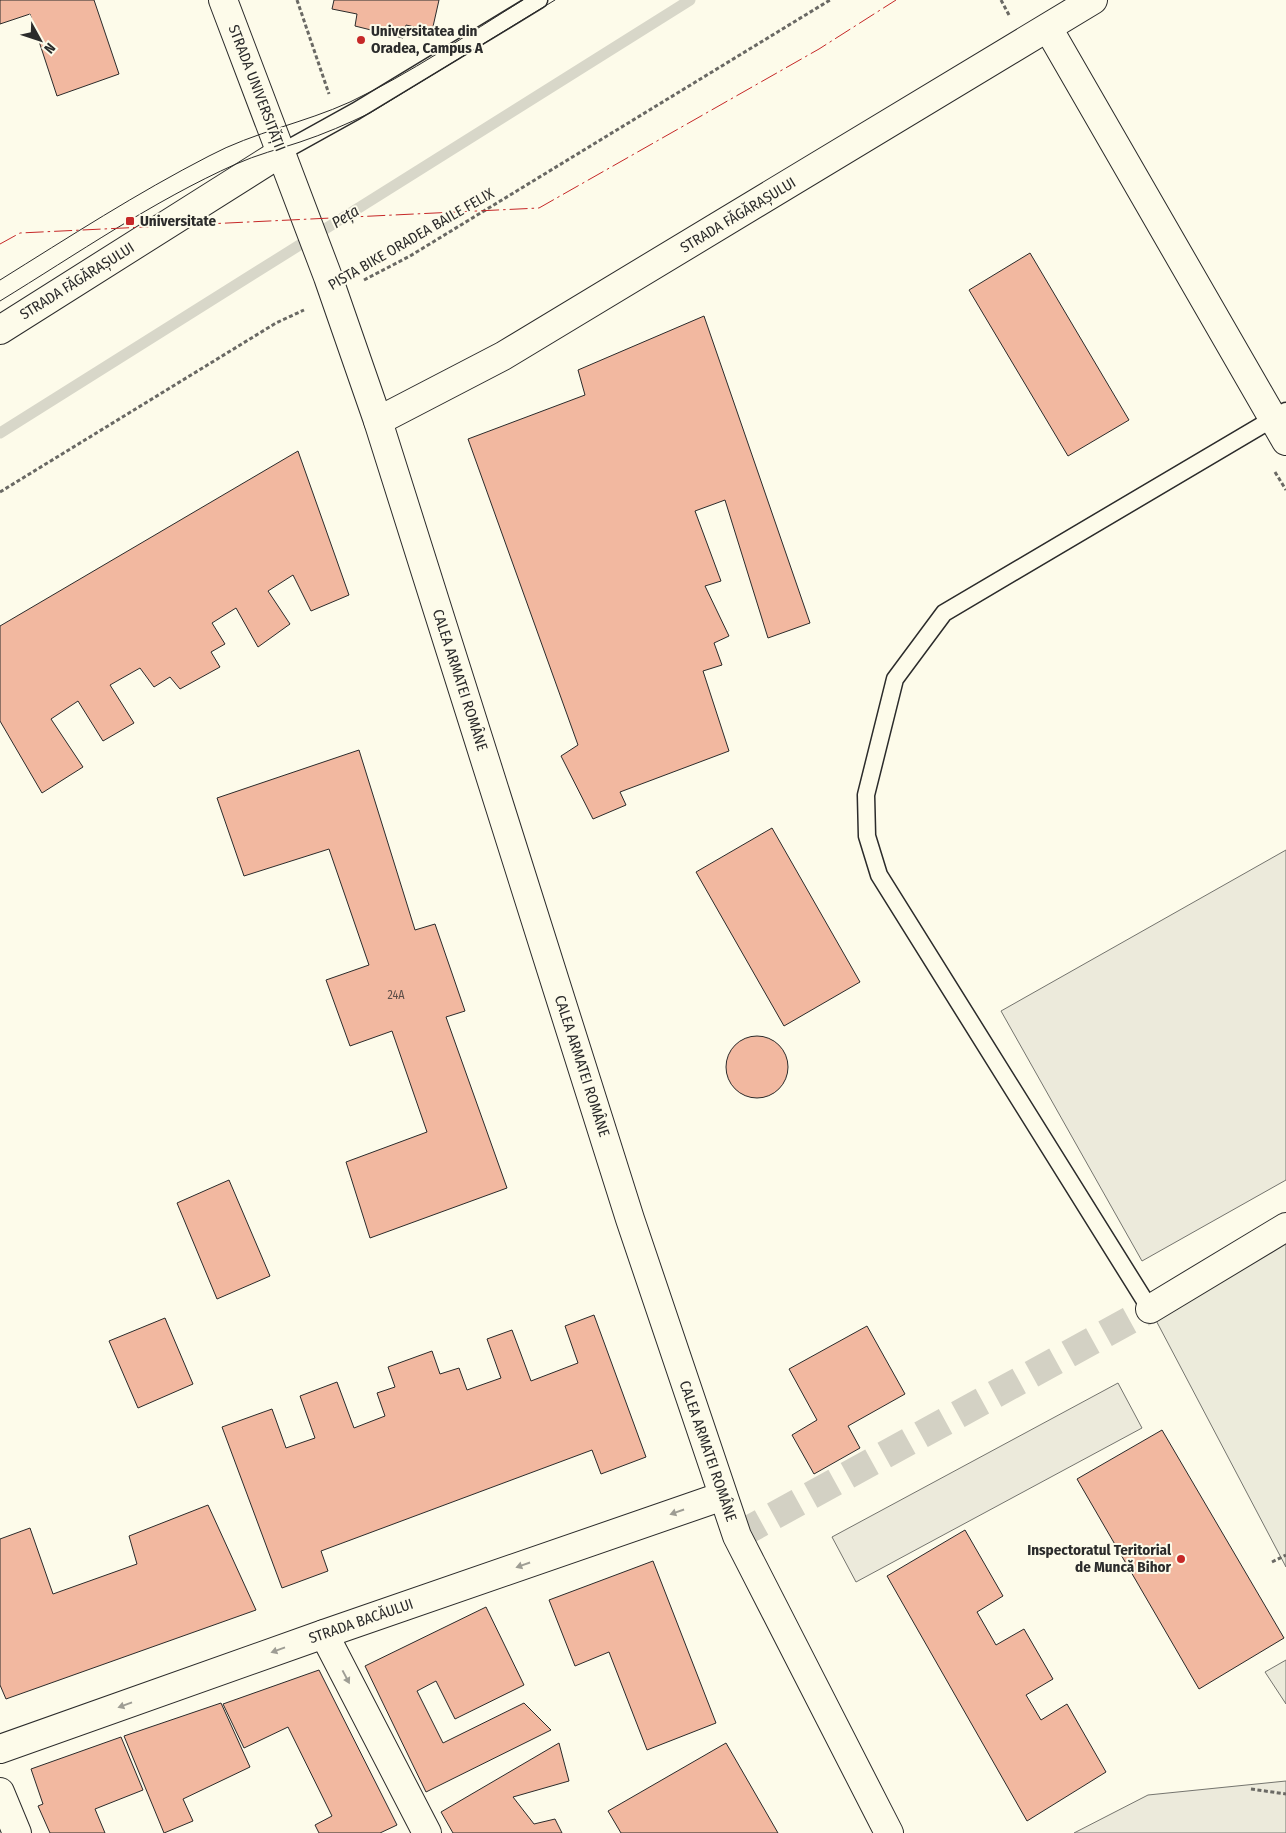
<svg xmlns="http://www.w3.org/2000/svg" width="1286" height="1833" font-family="'Fira Sans Condensed',sans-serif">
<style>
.green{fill:#ecebdb;stroke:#74746e}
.parking{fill:#eceadb;stroke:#74746e}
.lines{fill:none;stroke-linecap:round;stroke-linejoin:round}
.stream{stroke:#d8d7c9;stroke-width:11}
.building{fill:#f2b8a0;stroke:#2b2b2b}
.minor-tunnel{stroke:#d3d1c4;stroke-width:28;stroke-dasharray:28 14;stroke-linecap:butt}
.service-casing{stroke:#2b2b2b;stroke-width:19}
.minor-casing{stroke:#2b2b2b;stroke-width:30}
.tertiary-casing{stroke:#2b2b2b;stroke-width:30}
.path{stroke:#6a6964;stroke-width:3;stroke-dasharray:4 2.5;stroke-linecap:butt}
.service{stroke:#fdfbea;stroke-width:16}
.minor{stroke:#fdfbea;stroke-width:28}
.tertiary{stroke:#fdfbea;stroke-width:28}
.tram{stroke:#2b2b2b;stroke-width:1}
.power{stroke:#c62828;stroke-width:1;stroke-dasharray:18 4 2.5 4;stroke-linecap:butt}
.oneway{fill:#9e9d94}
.poi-dot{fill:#c62828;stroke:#fdfbea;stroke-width:2}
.labels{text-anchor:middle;stroke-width:4;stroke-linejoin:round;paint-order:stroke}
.number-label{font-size:12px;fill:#5d4e48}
.poi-label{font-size:15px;font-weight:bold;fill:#2b2b2b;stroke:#fdfbea;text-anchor:start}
.street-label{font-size:15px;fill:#2b2b2b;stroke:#fdfbea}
.water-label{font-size:16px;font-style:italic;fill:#2b2b2b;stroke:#fdfbea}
</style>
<rect width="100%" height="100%" fill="#fdfbea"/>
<g class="green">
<path d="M1286 1227V1567L1150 1309Z"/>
<path d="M1286 1660V1704L1265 1672Z"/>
</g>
<g class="parking">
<path d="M1286 850V1180L1142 1261 1001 1011Z"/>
<path d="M1118 1383 1142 1428 856 1582 832 1537Z"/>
<path d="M1286 1781V1833H1074L1148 1795Z"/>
</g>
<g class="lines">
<path class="stream" d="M0 433 690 0"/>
</g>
<g class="building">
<path d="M0 0H94L119 74 57 96 30 14 0 24Z"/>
<path d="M334 0H439L432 31 406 25 403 38 355 26 357 14 332 9Z"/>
<path d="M1030 253 1129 420 1068 456 969 290Z"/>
<path d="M704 316 810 623 768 638 725 500 695 511 721 581 705 586 729 636 714 643 722 665 703 671 729 751 620 792 626 805 593 819 561 756 578 745 468 439 585 395 578 370Z"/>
<path d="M298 451 349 595 311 611 293 575 268 591 290 624 258 647 236 608 212 623 225 644 211 652 220 667 180 689 170 677 154 687 140 668 110 685 134 723 103 741 78 701 51 719 83 767 42 793 0 721V626Z"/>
<path d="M359 750 415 930 435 924 465 1011 446 1017 507 1188 370 1238 346 1162 427 1132 392 1031 350 1046 326 980 369 965 329 849 244 876 217 798Z"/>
<path d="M772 828 860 982 784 1026 696 872Z"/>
<circle cx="757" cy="1067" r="31"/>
<path d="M229 1180 270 1276 217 1299 177 1203Z"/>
<path d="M594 1315 646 1457 601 1474 592 1450 321 1551 328 1571 282 1588 222 1427 272 1409 286 1448 315 1438 300 1396 337 1382 354 1428 385 1416 377 1393 395 1387 388 1367 432 1351 440 1374 459 1368 467 1390 501 1378 487 1339 512 1330 531 1381 578 1363 565 1326Z"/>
<path d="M165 1318 193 1384 138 1408 109 1341Z"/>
<path d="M867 1326 905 1394 848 1426 860 1448 814 1474 792 1435 817 1420 789 1369Z"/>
<path d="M1162 1430 1284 1638 1199 1689 1077 1479Z"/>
<path d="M208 1505 256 1610 6 1699 0 1685V1539L30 1528 53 1594 137 1564 129 1536Z"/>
<path d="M965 1530 1003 1596 977 1612 996 1645 1024 1629 1053 1679 1026 1695 1041 1720 1067 1704 1106 1772 1027 1821 887 1576Z"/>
<path d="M653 1561 716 1723 647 1750 609 1652 575 1666 549 1600Z"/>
<path d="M486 1607 524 1685 455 1719 436 1681 417 1691 443 1743 524 1703 551 1730 426 1792 365 1666Z"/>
<path d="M319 1670 397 1825 380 1833H319L315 1825 332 1816 288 1727 244 1748 223 1704Z"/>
<path d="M221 1703 250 1767 183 1799 193 1821 164 1833 124 1736Z"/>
<path d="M121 1737 143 1790 95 1809 105 1833H50L38 1806 43 1804 31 1769Z"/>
<path d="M559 1743 569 1781 513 1797 534 1824 555 1819 562 1833H453L441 1812Z"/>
<path d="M726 1743 778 1833H621L608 1811Z"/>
</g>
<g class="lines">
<path class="minor-tunnel" d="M737 1536 1150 1309"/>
<defs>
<g id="service">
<path d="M282 152 356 111 539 0"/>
<path d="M1150 1309 879 875 867 836 866 795 895 679 944 613 1286 411"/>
</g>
<g id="minor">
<path d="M1048 28 1286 441"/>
<path d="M0 330 282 152"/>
<path d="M378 421 503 356 1093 0"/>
<path d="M1150 1309 1286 1227"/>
<path d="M324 1634 427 1833"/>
<path d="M0 1749 324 1634 723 1496"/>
<path d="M0 1792 17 1833"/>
</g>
<path id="tertiary" d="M223 0 328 277 378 421 630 1219 737 1536 889 1833"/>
</defs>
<use href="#service" class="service-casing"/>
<use href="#minor" class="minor-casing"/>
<use href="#tertiary" class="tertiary-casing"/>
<g class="path">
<path d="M297 0 329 94"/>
<path d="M1001 0 1009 15"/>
<path d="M364 280 410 256 830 0"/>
<path d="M1275 472 1286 490"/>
<path d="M0 492 276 323 304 310"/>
<path d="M1272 1562 1286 1555"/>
<path d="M1251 1789 1286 1794"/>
</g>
<use href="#service" class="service"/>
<use href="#minor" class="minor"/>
<use href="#tertiary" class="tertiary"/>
<g class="tram">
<path d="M0 280C69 237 137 193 209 156 254 132 304 123 350 102 411 73 466 35 523 0"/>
<path d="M0 301C77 254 153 201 236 164 256 155 279 149 300 142 324 134 347 124 370 113L555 0"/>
</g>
<path class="power" d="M0 244 20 233 539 208 819 49 896 0"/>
</g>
<defs><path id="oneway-solid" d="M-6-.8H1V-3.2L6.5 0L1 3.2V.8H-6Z" transform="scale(1.25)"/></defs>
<g class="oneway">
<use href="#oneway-solid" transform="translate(677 1512) rotate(161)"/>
<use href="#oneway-solid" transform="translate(523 1565) rotate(161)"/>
<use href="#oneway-solid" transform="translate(278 1650) rotate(160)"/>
<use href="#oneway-solid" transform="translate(346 1677) rotate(62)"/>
<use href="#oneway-solid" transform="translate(125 1705) rotate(160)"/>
</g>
<g class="poi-dot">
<circle cx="361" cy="40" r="5"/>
<rect x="125" y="216" width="10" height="10" rx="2.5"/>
<circle cx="1181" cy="1559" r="5"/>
</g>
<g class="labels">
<g class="number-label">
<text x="396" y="999">24A</text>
</g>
<g class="poi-label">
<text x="371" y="36">Universitatea din<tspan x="371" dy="17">Oradea, Campus A</tspan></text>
<text x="140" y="226">Universitate</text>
<text x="1171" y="1555" text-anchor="end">Inspectoratul Teritorial<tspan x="1171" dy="17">de Muncă Bihor</tspan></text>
</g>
<g class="street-label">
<text transform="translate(257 88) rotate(69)" y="5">STRADA UNIVERSITĂȚII</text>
<text transform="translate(738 215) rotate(-31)" y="5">STRADA FĂGĂRAȘULUI</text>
<text transform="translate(411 239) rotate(-30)" y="5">PISTA BIKE ORADEA BAILE FELIX</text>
<text transform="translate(77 281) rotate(-32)" y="5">STRADA FĂGĂRAȘULUI</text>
<text transform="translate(460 680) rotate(72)" y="5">CALEA ARMATEI ROMÂNE</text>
<text transform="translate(582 1066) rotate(72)" y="5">CALEA ARMATEI ROMÂNE</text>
<text transform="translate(708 1451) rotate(71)" y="5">CALEA ARMATEI ROMÂNE</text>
<text transform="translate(361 1621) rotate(-19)" y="5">STRADA BACĂULUI</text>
</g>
<g class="water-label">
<text transform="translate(345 216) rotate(-32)" y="6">Peța</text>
</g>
</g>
<g transform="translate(40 40) rotate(130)" stroke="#fdfbea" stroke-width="4" paint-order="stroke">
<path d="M0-4L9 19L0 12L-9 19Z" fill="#2b2b2b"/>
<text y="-8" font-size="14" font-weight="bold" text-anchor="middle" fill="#2b2b2b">N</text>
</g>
</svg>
